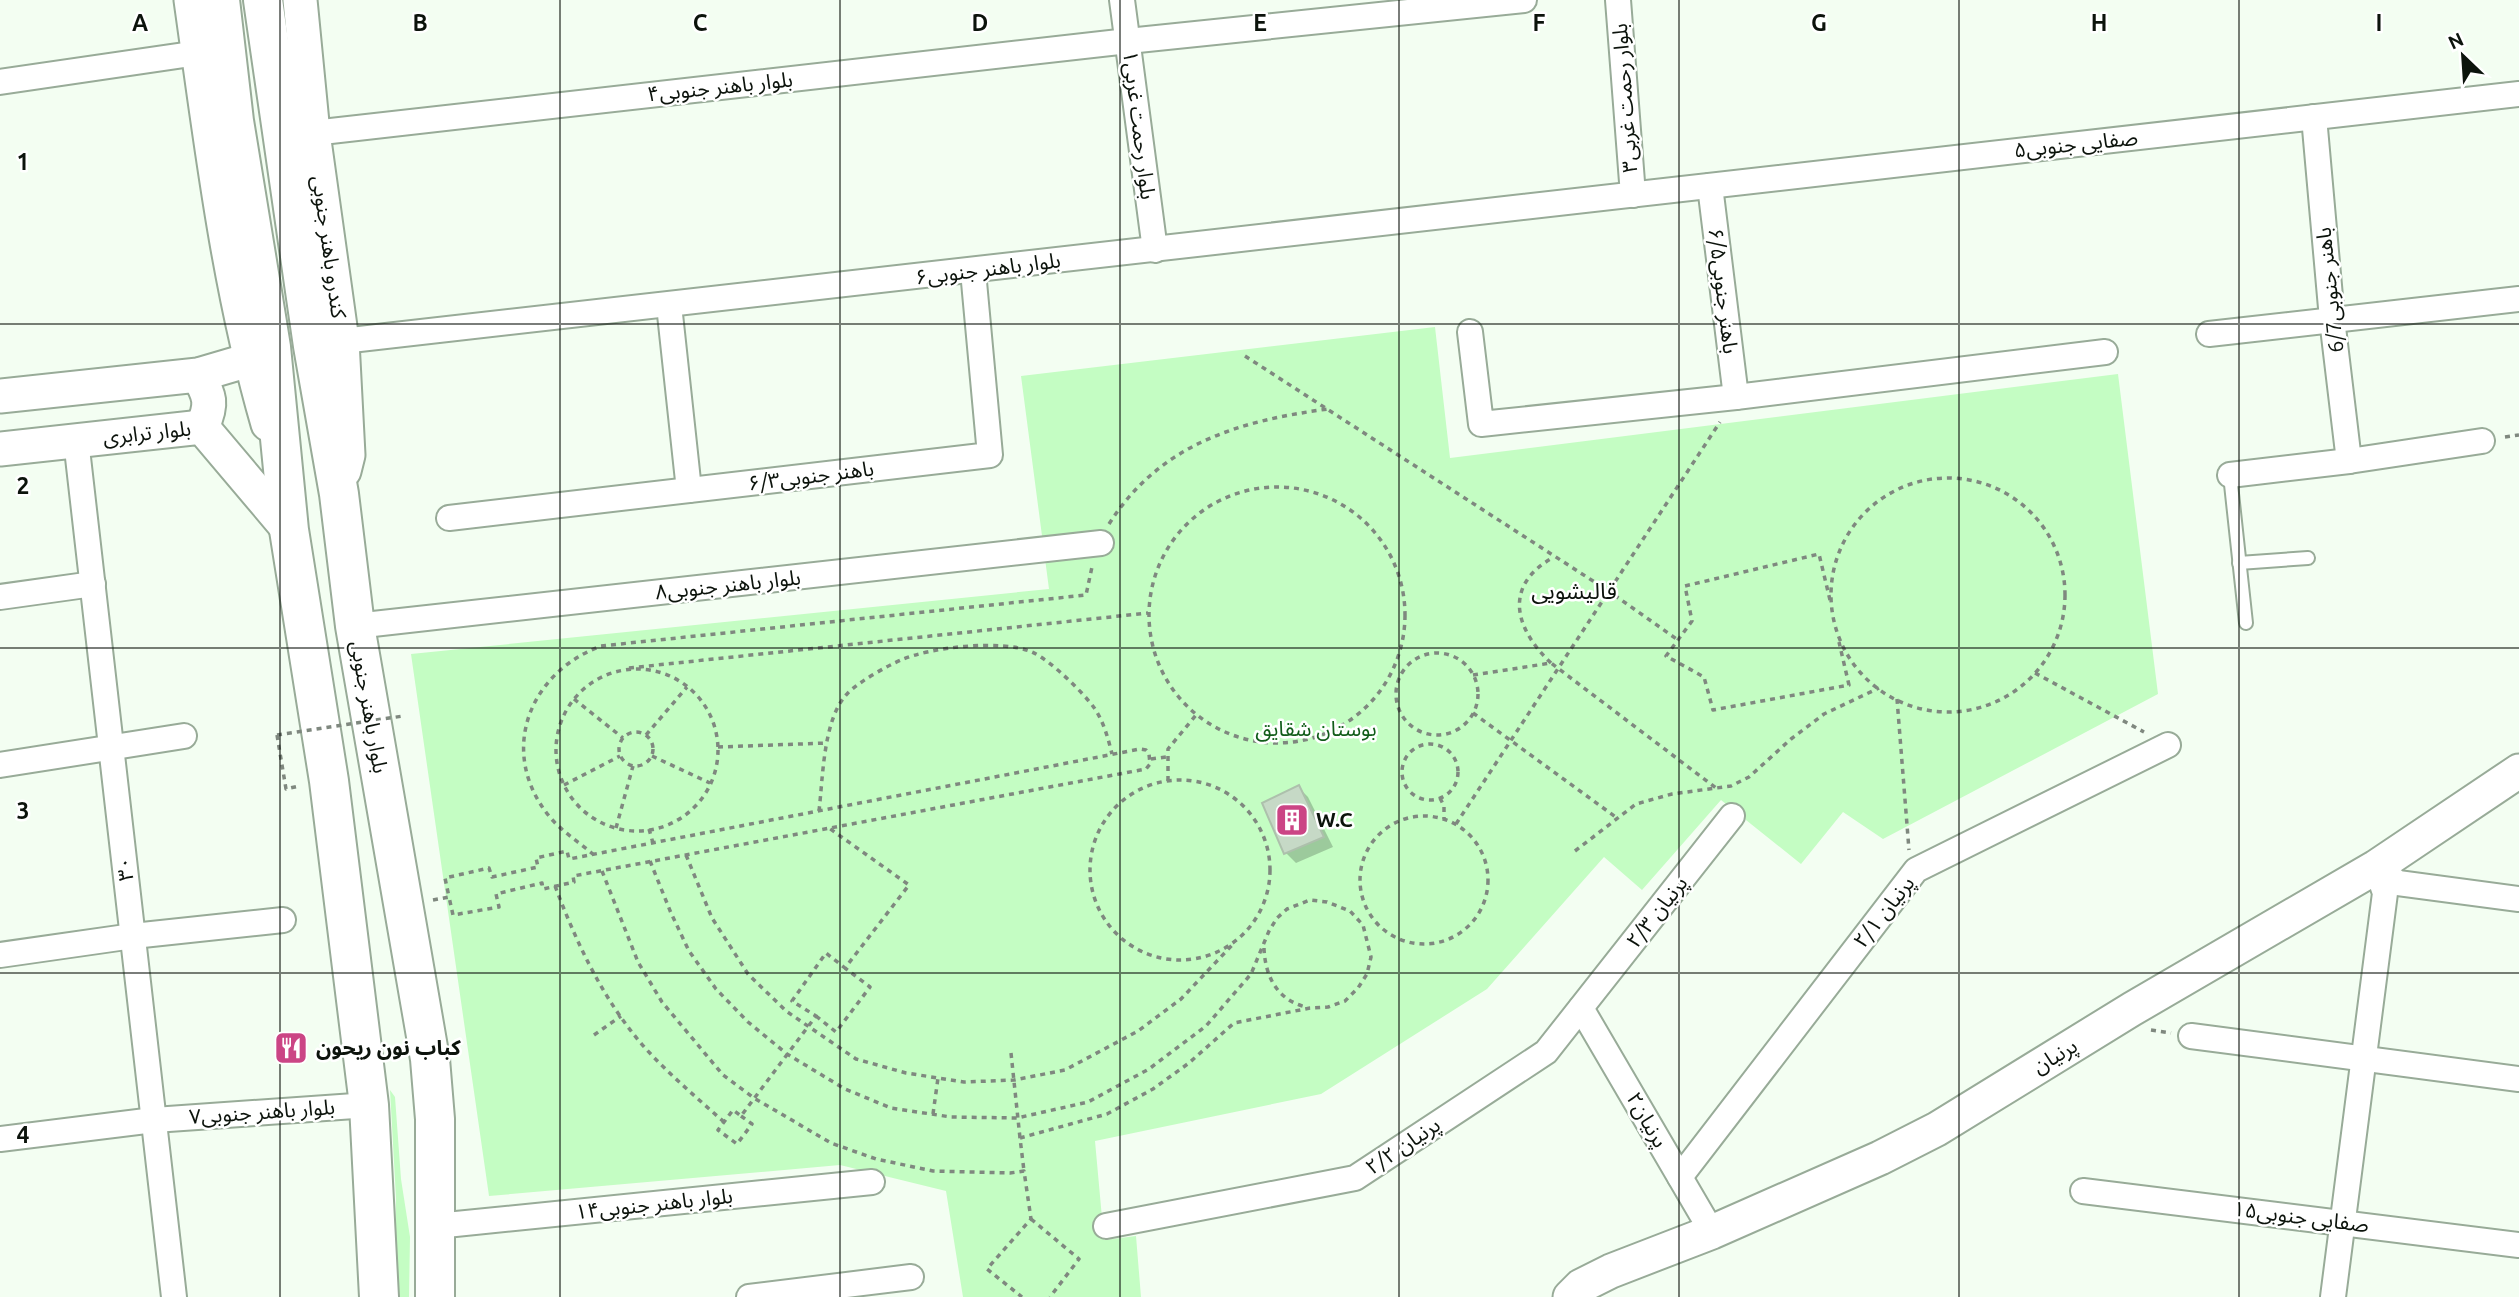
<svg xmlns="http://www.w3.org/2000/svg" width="2519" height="1297" font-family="Ubuntu,'Noto Sans Arabic',sans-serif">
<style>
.green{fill:#c4fdc3}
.shadow{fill:#0003}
.building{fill:#c6d9c6;stroke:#adc0ac;stroke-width:2}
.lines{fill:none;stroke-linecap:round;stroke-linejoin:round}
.lane-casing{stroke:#98ab98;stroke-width:16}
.street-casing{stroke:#98ab98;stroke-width:28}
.secondary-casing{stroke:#98ab98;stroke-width:37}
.primary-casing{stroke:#98ab98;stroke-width:42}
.path{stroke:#7f887f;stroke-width:3.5;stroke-dasharray:5 5;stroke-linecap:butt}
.lane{stroke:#fff;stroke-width:12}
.street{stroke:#fff;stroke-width:24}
.secondary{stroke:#fff;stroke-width:33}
.primary{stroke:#fff;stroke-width:38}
.path-bridge{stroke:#7f887f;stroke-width:3.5;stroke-dasharray:5 5;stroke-linecap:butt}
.grid{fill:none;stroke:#0c130c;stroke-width:2;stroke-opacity:0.55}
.labels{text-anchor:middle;stroke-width:5;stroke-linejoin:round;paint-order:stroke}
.street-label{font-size:21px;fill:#0c130c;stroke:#fff}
.park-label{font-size:21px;fill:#115c19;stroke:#fff}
.poi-label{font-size:21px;font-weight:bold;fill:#0c130c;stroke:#fff;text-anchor:start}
.neighbourhood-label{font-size:23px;fill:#0c130c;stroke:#fff}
.grid-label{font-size:23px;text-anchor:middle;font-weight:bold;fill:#0c130c;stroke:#fff;stroke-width:5;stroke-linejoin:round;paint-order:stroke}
</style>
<rect width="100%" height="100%" fill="#f3fef2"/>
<g class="green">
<path d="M1435 327 1450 458 2118 374 2158 694 1883 839 1843 812 1801 864 1721 800 1642 890 1604 857 1487 989 1321 1094 1095 1141 1104 1240 1136 1236 1141 1297H963L946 1191 840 1165 489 1196 411 654 1049 589 1021 376Z"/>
<path d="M390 1090 395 1097 401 1179 410 1237 409 1297H394L396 1198Z"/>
</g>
<path class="shadow" d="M1298 787 1308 797 1333 847 1296 863 1286 853 1264 804Z"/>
<path class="building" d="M1299 785 1324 837 1284 854 1262 803Z"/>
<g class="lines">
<defs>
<g id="lane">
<path d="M2230 475 2246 623"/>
<path d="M2239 563 2308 558"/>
</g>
<g id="street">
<path d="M1122 0 1155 250"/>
<path d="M1618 0 1633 195"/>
<path d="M0 82 198 53"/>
<path d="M2314 117 2332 319 2349 461"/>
<path d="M313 133 1128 41 1524 0"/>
<path d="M1710 186 1736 397"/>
<path d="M669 305 689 490"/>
<path d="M1470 332 1481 424 1736 397 2105 352"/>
<path d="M2209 334 2519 299"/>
<path d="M342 341 2519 94"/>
<path d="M76 440 174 1297"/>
<path d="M2230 475 2349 461 2482 441"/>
<path d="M449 518 990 455 973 271"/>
<path d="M0 597 93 584"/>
<path d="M355 626 1101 543"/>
<path d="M0 765 184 736"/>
<path d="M2376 867 2398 883 2519 899"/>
<path d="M0 955 133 936 283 920"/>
<path d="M1581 1008 1712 1232"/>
<path d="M2191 1036 2519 1079"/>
<path d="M0 1139 154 1120 369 1105"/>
<path d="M1680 1177 1916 870 2168 745"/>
<path d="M2083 1191 2519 1245"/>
<path d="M436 1226 872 1182"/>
<path d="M1106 1226 1355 1178 1546 1052 1732 816"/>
<path d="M749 1297 911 1277"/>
<path d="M2333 1297 2385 893 2376 867"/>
</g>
<g id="secondary">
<path d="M191 0C211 142 228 286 268 424"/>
<path d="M300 0 313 133 342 341 348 455 344 471"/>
<path d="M198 375C210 396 213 404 202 427"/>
<path d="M0 396 198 375 249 360"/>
<path d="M0 449 202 427 289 530"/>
<path d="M1570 1297 1581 1286 1611 1271 1712 1232 1880 1158 1937 1129 2132 1009 2376 867 2519 771"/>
</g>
<g id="primary">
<path d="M220 0 234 121 271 347 289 530 329 781 369 1105 379 1297"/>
<path d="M263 0 313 346 339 494 355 626 430 1059 435 1119V1297"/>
</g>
</defs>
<use href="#lane" class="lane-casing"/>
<use href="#street" class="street-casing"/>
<use href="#secondary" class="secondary-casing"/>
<use href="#primary" class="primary-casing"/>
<g class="path">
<path d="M1245 356 1610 592 1678 640"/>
<path d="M2505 437 2519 435"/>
<circle cx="1948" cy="595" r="117"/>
<circle cx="1277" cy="615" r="128"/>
<path d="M1109 524C1160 444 1238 421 1328 409"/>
<path d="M1830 600 1819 554 1685 586 1692 621 1666 656 1704 677 1713 710 1849 685 1839 642"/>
<circle cx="1437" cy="694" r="41"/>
<path d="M1551 663C1514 628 1503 585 1554 557"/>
<path d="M629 668 1148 613"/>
<circle cx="637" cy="750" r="81"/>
<path d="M2035 673 2144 732"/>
<path d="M1473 675 1551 663 1716 788"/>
<path d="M574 699 623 738"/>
<path d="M1897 699 1909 850"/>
<path d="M1473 713 1617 818"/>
<circle cx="636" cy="749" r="17"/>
<path d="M277 735 286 789 299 786"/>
<path d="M646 735 687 687"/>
<circle cx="1430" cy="772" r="28"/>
<path d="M718 747 827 743"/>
<path d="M652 756 710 783"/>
<path d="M1151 759 1166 757"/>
<circle cx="1180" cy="870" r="90"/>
<path d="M1168 781V749L1196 715"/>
<path d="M564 785 620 756"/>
<path d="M1440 798 1444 806V819"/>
<path d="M819 811C823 778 823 719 847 694 858 682 887 666 901 660 931 647 1002 639 1032 652 1050 660 1084 693 1095 709 1104 723 1108 738 1112 754"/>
<circle cx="1424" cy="880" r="64"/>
<path d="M1456 824 1720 422"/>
<path d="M616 828 633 766"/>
<path d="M649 829 653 843"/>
<path d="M1575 851 1636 804 1672 794 1731 786 1749 777 1791 739 1824 714 1879 688"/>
<path d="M594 855C579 842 561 831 549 816 498 753 528 673 601 646L1086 595 1092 567"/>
<path d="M686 855 712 918 748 974 786 1011 856 1059 906 1073 964 1082 1014 1080 1065 1070 1138 1031 1181 999 1235 942"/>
<path d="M650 861 671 913 689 951 716 989 748 1022 787 1054 845 1089 891 1108 951 1117 1017 1118 1088 1102 1149 1069 1206 1026 1251 974 1269 931 1277 918 1287 909 1310 900 1327 902 1350 911 1363 925 1371 957 1367 974 1358 988 1345 1001 1328 1007 1310 1008 1234 1023 1189 1063 1153 1089 1107 1114 1020 1138 1024 1171"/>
<path d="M602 871 638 962 662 1002 723 1075 754 1098 831 1143 876 1159 933 1171 1010 1173 1024 1171 1031 1219 987 1269 1022 1297"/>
<path d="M555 886C577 944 604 1002 646 1049 670 1075 697 1098 724 1122"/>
<path d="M433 900 449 897 445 878 489 868 492 877 538 867 536 858 567 851 569 859 1140 749 1146 750 1149 754 1150 764 1146 769 573 876 574 882 543 889 542 883 496 894 499 907 453 915 449 897"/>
<path d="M1264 948C1265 976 1277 1000 1306 1007"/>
<path d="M816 1016 836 1032 870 987 845 968"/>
<path d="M2151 1030 2171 1033"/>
<path d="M594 1035 621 1016"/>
<path d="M1011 1053 1020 1138"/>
<path d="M933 1114 938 1078"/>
<path d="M741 1116 752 1124 737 1144 718 1130 733 1110 741 1116 816 1016 792 1001 826 953 845 968 909 885 829 828"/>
<path d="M1031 1219 1079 1259 1050 1297"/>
</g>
<use href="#lane" class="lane"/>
<use href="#street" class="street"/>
<use href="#secondary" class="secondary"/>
<use href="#primary" class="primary"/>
<path class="path-bridge" d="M277 735 403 716"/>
</g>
<path class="grid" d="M280 0V1297M560 0V1297M840 0V1297M1120 0V1297M1399 0V1297M1679 0V1297M1959 0V1297M2239 0V1297M0 324H2519M0 648H2519M0 973H2519"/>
<defs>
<symbol id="building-square" viewBox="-11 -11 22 22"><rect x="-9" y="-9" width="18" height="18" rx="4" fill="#cb4585" stroke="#fff"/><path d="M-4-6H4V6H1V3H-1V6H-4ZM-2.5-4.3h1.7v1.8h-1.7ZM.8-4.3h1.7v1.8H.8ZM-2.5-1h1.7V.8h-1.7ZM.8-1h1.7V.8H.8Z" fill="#fff"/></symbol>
<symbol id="restaurant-square" viewBox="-11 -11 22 22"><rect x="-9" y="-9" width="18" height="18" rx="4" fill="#cb4585" stroke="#fff"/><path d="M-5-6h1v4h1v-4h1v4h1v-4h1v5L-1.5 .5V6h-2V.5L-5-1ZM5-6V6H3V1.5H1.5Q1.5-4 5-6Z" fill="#fff"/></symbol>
</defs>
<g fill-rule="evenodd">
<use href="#building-square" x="1273" y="801" width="38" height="38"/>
<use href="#restaurant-square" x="272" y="1029" width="38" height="38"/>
</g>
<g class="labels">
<g class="street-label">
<text transform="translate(720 87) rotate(-6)" y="7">بلوار باهنر جنوبی۴</text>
<text transform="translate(1625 98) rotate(-94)" y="7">بلوار رحمت غربی۳</text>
<text transform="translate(1139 125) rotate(83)" y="7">بلوار رحمت غربی۱</text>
<text transform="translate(2076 144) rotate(-6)" y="7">صفایی جنوبی۵</text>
<text transform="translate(329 247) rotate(82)" y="7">کندرو باهنر جنوبی</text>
<text transform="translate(988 269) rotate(-7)" y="7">بلوار باهنر جنوبی۶</text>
<text transform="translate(2330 290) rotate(-96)" y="7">6/7باهنر جنوبی</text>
<text transform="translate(1723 291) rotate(83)" y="7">باهنر جنوبی۶/۵</text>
<text transform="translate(147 433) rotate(-6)" y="7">بلوار ترابری</text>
<text transform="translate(811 476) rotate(-7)" y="7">۶/۳باهنر جنوبی</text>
<text transform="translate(728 585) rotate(-6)" y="7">۸بلوار باهنر جنوبی</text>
<text transform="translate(369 707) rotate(80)" y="7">بلوار باهنر جنوبی</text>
<text transform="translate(125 869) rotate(-97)" y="7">۳۰</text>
<text transform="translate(1657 912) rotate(-52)" y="7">پرنیان ۲/۳</text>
<text transform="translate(1884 912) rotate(-52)" y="7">پرنیان ۲/۱</text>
<text transform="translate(2055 1056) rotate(-31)" y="7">پرنیان</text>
<text transform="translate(262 1112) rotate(-4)" y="7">بلوار باهنر جنوبی۷</text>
<text transform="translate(1647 1120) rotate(60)" y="7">پرنیان۲</text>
<text transform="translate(1403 1146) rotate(-34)" y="7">پرنیان ۲/۲</text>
<text transform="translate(654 1204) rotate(-6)" y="7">بلوار باهنر جنوبی۱۴</text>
<text transform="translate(2301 1217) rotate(7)" y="7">صفایی جنوبی۱۵</text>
</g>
<g class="park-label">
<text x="1316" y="736">بوستان شقایق</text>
</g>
<g class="poi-label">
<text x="1316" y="827">W.C</text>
<text x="316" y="1055">کباب نون ریحون</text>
</g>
<g class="neighbourhood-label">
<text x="1574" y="599">قالیشویی</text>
</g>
</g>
<g class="grid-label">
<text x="140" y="31">A</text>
<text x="420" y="31">B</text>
<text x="700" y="31">C</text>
<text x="980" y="31">D</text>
<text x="1260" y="31">E</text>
<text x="1539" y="31">F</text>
<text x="1819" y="31">G</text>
<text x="2099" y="31">H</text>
<text x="2379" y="31">I</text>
<text x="23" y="170">1</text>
<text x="23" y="494">2</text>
<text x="23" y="819">3</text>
<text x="23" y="1143">4</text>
</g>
<g transform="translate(2463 56) rotate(335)" stroke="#ffffff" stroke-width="5" paint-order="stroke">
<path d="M0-5L12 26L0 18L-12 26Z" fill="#0c130c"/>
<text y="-10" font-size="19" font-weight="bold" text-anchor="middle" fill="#0c130c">N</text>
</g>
</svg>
